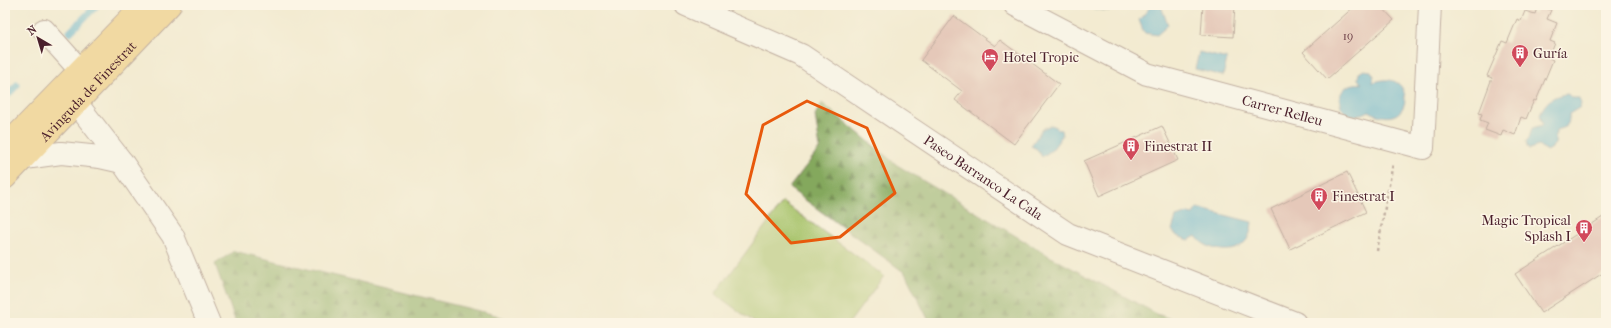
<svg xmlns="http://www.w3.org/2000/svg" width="1611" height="328" font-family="'IM FELL French Canon',serif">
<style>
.forest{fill:url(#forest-firs);stroke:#676444}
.pitch{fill:#a6c269;stroke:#78704a}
.water{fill:#53add1;stroke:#4e667e}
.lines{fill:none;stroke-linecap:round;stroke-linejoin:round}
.stream{stroke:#53add1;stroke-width:7}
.building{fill:#d59e9b}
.minor-casing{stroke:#856665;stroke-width:24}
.major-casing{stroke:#856665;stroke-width:24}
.path{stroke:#856665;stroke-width:2.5;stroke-dasharray:3 3;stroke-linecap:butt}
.minor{stroke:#fff;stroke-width:22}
.major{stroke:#f0c469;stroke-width:22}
.marked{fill:none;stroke:#e8590c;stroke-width:3;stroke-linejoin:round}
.labels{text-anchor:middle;stroke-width:3;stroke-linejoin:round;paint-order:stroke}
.number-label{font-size:12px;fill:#6d3f47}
.poi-label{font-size:14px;fill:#4a1f2b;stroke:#fcf5e5;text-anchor:start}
.street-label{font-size:14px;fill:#4a1f2b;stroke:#fcf5e5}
</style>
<defs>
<pattern id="forest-firs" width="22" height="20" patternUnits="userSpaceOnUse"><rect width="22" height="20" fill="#84a85d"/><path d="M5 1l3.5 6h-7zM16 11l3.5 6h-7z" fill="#6e884d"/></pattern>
</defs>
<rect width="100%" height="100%" fill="#fcf5e5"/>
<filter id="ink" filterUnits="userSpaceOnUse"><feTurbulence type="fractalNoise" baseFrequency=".025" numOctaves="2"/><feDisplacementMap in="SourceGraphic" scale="8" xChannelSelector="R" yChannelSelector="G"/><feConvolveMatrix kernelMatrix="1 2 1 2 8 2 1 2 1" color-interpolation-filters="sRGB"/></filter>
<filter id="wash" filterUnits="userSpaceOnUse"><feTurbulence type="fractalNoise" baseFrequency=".012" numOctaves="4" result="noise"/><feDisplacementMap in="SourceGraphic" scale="16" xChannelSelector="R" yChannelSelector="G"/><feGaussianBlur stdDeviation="0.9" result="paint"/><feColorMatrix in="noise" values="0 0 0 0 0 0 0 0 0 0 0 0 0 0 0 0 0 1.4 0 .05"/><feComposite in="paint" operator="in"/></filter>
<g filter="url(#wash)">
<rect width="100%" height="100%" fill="#f3ebd1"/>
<g class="forest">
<path d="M822 103 897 165 1051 257 1157 314 1182 323H930L905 273 789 188 820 148 815 115Z"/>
<path d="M234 251 496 315 517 323H236L215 264Z"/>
</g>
<path class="pitch" d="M783 202 884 276 849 323H755L715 294Z"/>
<g class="water">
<path d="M1081 5H1116L1110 11 1081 7Z"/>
<path d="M1151 6H1161L1168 25 1157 35 1144 33 1139 20Z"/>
<path d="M1199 52 1227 59 1223 76 1195 69Z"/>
<path d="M1364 70 1371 71 1374 76 1372 83C1418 64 1415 137 1369 111 1335 130 1328 80 1362 84L1358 79 1359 73Z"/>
<path d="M1568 94 1571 98H1579L1581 104 1579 108 1569 114C1570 127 1565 127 1556 130L1555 144 1548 151 1539 146 1529 149 1527 146 1526 141 1529 138 1532 128 1543 125 1540 114C1546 101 1553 95 1568 94Z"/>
<path d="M1051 125 1061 130 1062 136 1052 150 1042 157 1037 149 1031 146 1042 129Z"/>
<path d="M1197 208 1252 222C1251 230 1250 238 1243 244 1231 256 1204 249 1196 236L1189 240 1177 236 1172 230 1176 217 1188 213 1193 214Z"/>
</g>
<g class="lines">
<g class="stream">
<path d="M70 32 97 5"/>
<path d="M5 98 17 85"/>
</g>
</g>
<g id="blocks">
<g class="building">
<path d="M1203 5H1235L1233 37 1201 35Z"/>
<path d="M1356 5H1380L1394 20 1327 79 1303 52Z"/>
<path d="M1538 5 1551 10 1547 19 1557 23 1550 41 1555 43 1549 58 1553 60 1536 101 1534 100 1526 119 1521 117 1515 135 1503 130 1501 136 1485 130 1488 123 1480 120 1482 114 1479 113 1492 78 1487 76 1502 41 1507 43 1517 19 1521 21 1525 11 1535 14Z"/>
<path d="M954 16 995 46 1000 40 1059 84 1014 144 955 100 962 91 921 60Z"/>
<path d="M1162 126 1178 160 1099 196 1084 161Z"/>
<path d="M1347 172 1366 212 1290 249 1271 209Z"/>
<path d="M1606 215V271L1541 313 1515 274Z"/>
</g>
</g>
</g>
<g filter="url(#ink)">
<use href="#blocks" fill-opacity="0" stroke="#856665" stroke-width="1"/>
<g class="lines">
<defs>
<g id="minor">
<path id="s1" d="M686 5 801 55 1068 234 1295 323"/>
<path id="s2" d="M1015 5 1147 74 1423 148 1430 5"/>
<path d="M44 30 79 69"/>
<path d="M77 104 122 162 173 236 209 323"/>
<path d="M25 158 61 153 100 157 122 162"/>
</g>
<g id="major">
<path d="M5 147 143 5"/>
<path id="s3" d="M5 178 170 5"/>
</g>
</defs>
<use href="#minor" class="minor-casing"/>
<use href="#major" class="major-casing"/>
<path class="path" d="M1377 251 1393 163"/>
<use href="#minor" class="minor"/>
<use href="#major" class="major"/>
</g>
</g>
<path d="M0 0H1611V328H0ZM807 101 867 128 895 193 840 237 791 243 746 194 763 125Z" fill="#f3ebd1" fill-opacity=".55" fill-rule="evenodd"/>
<path class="marked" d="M807 101 867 128 895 193 840 237 791 243 746 194 763 125Z"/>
<defs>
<symbol id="building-pin" viewBox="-11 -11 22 30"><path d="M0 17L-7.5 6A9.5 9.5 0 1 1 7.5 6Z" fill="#d1495b" stroke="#fcf5e5"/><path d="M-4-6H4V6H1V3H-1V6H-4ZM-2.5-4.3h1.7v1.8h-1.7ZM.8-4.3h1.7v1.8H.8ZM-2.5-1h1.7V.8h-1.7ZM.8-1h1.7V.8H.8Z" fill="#fff"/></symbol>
<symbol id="hotel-pin" viewBox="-11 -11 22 30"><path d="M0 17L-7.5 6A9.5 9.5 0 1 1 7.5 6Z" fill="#d1495b" stroke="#fcf5e5"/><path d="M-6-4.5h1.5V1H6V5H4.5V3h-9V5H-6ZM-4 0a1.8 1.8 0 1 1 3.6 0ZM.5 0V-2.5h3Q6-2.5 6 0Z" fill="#fff"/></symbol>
</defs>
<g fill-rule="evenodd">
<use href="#building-pin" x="1510" y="43" width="20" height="27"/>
<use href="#hotel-pin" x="980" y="47" width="20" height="27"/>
<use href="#building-pin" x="1121" y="136" width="20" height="27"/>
<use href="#building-pin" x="1309" y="186" width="20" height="27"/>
<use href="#building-pin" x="1574" y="218" width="20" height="27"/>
</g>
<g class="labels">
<g class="number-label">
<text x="1348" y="40">19</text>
</g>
<g class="poi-label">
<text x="1533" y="58">Guría</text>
<text x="1003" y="62">Hotel Tropic</text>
<text x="1144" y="151">Finestrat II</text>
<text x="1332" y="201">Finestrat I</text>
<text x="1571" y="225" text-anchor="end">Magic Tropical<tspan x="1571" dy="16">Splash I</tspan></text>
</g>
<g class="street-label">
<text dy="5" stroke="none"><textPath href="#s3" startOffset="120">Avinguda de Finestrat</textPath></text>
<text dy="5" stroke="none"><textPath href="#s2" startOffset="289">Carrer Relleu</textPath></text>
<text dy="5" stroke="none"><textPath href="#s1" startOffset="345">Paseo Barranco La Cala</textPath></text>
</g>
</g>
<rect width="1611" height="328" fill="none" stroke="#fcf5e5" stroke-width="20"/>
<g transform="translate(38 38) rotate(322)" stroke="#fcf5e5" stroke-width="3" paint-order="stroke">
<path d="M0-3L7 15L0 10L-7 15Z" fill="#4a1f2b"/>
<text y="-6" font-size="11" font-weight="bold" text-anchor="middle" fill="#4a1f2b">N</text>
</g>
</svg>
